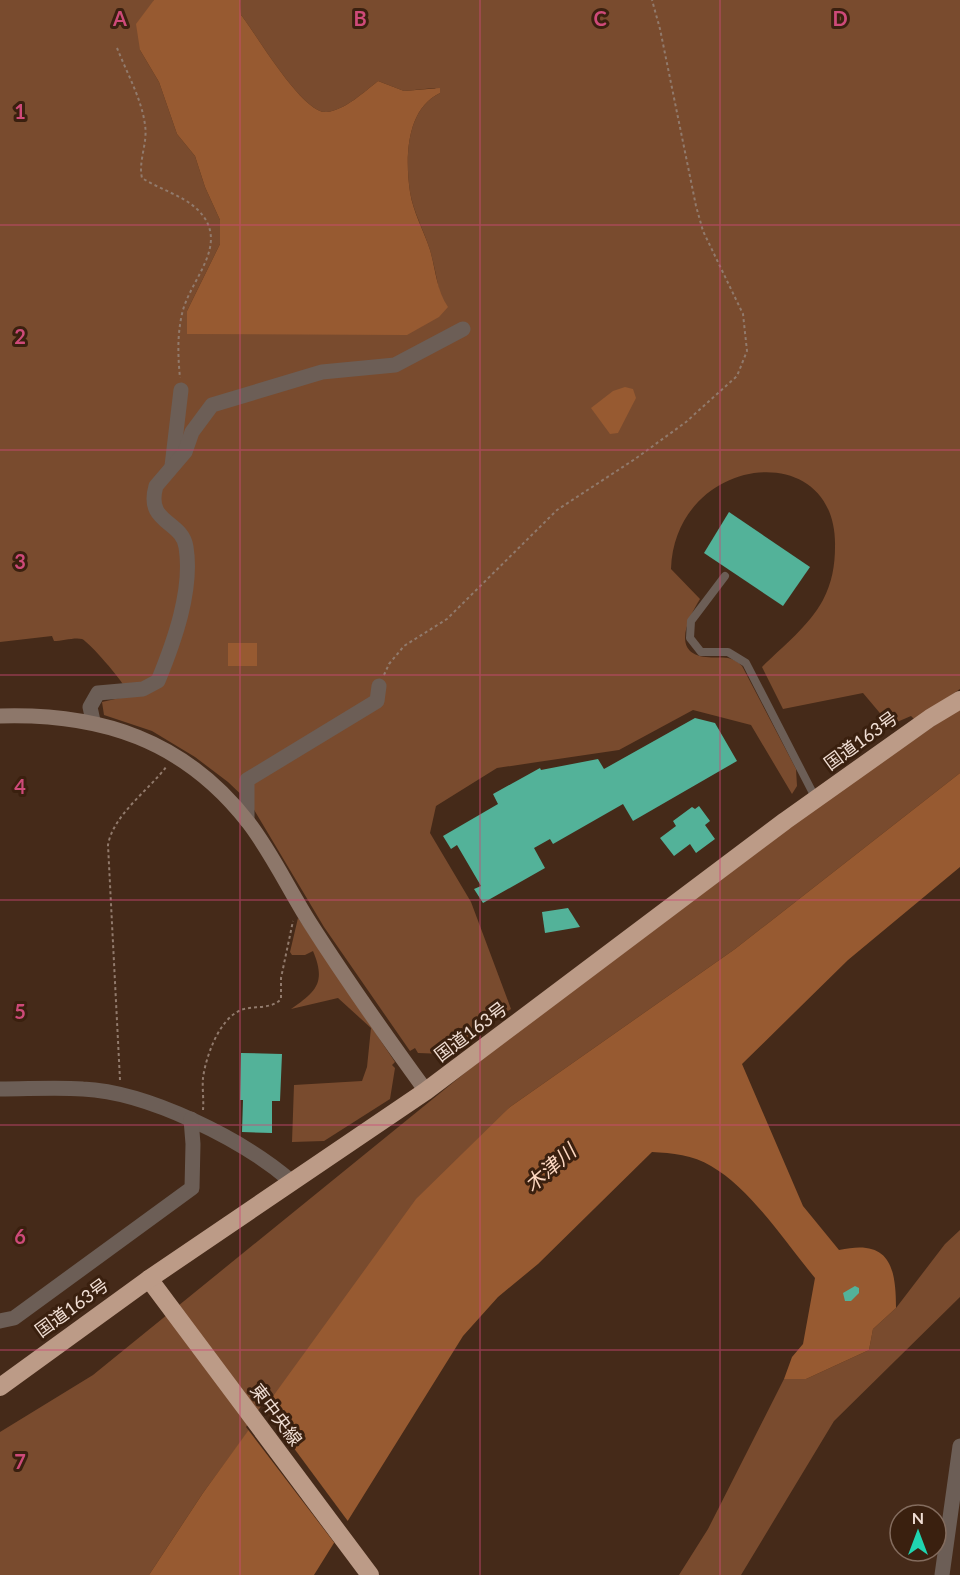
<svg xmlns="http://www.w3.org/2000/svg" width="960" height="1575" font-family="Lato,'Noto Sans JP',sans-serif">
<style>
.green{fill:#794b2e}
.water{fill:#975a31}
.pier{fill:#452a19}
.building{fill:#53b299}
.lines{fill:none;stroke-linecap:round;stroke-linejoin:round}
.path{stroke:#917a6c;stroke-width:2;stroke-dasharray:3 3;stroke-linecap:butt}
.lane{stroke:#6c5e56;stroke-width:8}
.street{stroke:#6c5e56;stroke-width:15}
.secondary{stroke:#8d776a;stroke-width:15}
.highway{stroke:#bc9b87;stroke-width:18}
.grid{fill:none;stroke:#ce4a79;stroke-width:1.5;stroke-opacity:0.55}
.labels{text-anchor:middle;stroke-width:6;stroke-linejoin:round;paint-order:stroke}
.street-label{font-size:18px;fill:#f0ded4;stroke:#3a200f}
.water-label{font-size:20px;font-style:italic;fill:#fcd7c1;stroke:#3a200f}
.grid-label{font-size:20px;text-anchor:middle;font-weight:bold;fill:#ce4a79;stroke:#3a200f;stroke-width:6;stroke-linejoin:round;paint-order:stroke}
</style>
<rect width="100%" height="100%" fill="#452a19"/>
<g class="green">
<path d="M0 0H154L140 50 159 82 177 134 195 156 205 187 220 220V244L187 311 440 295C437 280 434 264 430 250 424 231 413 211 410 192 405 158 406 109 440 93L435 88 404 91 378 81C364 92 345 110 327 112 303 115 257 35 241 15L240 0H960V689L915 720 911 716 890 725 863 693 783 709 762 667C783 646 809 626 823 600 832 583 835 565 835 547 838 435 675 454 671 569L700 599C689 617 670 653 706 657 721 659 730 654 742 666L796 769 797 786 792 794 751 725 693 710 619 750 497 768 436 806 430 833 471 902 511 1009 445 1054 418 1053 415 1048 410 1051 324 927 250 803 228 782 195 757 152 731 104 715 102 702 124 697C124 694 126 691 125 688 123 681 88 641 82 639 75 637 62 641 54 641L52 636 0 642Z"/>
<path d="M960 708V773L735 949 510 1107 349 1294 203 1493 149 1575H0V1432L93 1375 482 1059 827 800Z"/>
<path d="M298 918 395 1062 392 1065 395 1068 390 1099 324 1141 292 1142 294 1085 362 1081 367 1067 371 1028 338 998 291 1009C317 991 326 982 313 951L305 955H292L290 952Z"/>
<path d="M960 1230V1297L834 1421 741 1575H679L708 1529 784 1379H806L869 1350 873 1329 896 1308 945 1244Z"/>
</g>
<g class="water">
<path d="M154 0H240L241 15C257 35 303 115 327 112 345 110 364 92 378 81L404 91 440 88V93C406 109 405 158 410 192 413 212 424 231 430 250 436 270 436 289 448 307L439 317 407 335 187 334V311L220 244V220L205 187 195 156 177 134 159 82 140 50 136 24Z"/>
<path d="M625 387 633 389 636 398 618 433 610 434 591 408 613 391Z"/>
<rect x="228" y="643" width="29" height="23"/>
<path d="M960 773V867L848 960 742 1064 803 1206 839 1250C888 1239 896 1264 896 1308L873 1329 869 1350 806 1379H784L792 1357 803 1344 815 1278C785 1242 751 1189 711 1166 693 1155 672 1153 652 1152L538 1264 498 1297 463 1336 314 1575H149L203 1493 416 1199 510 1107 735 949Z"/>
</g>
<path class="pier" d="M262 1405 350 1524 336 1545 246 1427Z"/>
<g class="building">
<path d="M729 512 810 567 783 606 704 553Z"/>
<path d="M695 718 715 723 737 761 633 821 623 804 553 844 550 839 534 848 545 868 483 903 474 889 481 886 457 845 451 849 443 836 498 804 493 794 540 768 541 770 598 759 604 769Z"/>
<path d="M699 806 710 821 705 825 715 839 696 853 690 844 674 856 660 838 676 826 673 821 692 807 695 809Z"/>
<path d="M568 908 580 927 545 933 542 912Z"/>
<path d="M241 1053 282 1054 280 1101H272V1133L242 1132 243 1100H240Z"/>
<path d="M855 1286 859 1288V1293L851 1301H845L843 1293Z"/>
</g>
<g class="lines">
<g class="path">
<path d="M117 48C127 73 142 100 145 125 148 143 138 161 142 178 159 189 184 196 198 210 232 244 189 280 182 314 177 336 178 357 180 378"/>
<path d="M384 675 389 664 404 646 447 619 557 510 635 459 686 422 737 376 747 351 743 314 703 231 696 206 660 29 652 0"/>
<path d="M120 1080 108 845C113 815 148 791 166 767"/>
<path d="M203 1110C204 1100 202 1088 203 1078 206 1056 219 1019 241 1010 254 1005 271 1010 281 999V978L293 921"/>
</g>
<path class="lane" d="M725 576 691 621 690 638 701 652H728L746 663 816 799"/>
<g class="street">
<path d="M172 466 181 390"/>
<path d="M93 721 90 707 98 693 143 689 158 681C174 642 193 590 186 547 182 520 145 524 156 486L185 452 192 432 212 405 322 372 395 365 463 329"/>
<path d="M247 821V780L377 701 379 686"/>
<path d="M0 1089C28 1089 56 1087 83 1089 148 1092 242 1139 291 1181"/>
<path d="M0 1321 14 1318 192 1188 193 1144 191 1119"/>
<path d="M942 1575 960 1446"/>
</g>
<path class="secondary" d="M0 716C101 713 184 740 248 822 272 853 289 890 310 923 347 981 386 1036 426 1091"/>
<g class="highway">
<path d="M149 1279 370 1575"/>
<path d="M0 1387 149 1279 426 1091 785 821 930 718 960 700"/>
</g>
</g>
<path class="grid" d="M240 0V1575M480 0V1575M720 0V1575M0 225H960M0 450H960M0 675H960M0 900H960M0 1125H960M0 1350H960"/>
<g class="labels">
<g class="street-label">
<text transform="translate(861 741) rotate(-36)" y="6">国道163号</text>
<text transform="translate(471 1032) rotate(-37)" y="6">国道163号</text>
<text transform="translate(72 1308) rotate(-36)" y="6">国道163号</text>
<text transform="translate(276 1415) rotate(53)" y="6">東中央線</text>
</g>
<g class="water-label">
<text transform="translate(550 1168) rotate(-41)" y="7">木津川</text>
</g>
</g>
<g class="grid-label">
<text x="120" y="26">A</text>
<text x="360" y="26">B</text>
<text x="600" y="26">C</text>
<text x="840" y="26">D</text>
<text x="20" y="119">1</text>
<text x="20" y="344">2</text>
<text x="20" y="569">3</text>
<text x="20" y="794">4</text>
<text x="20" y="1019">5</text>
<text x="20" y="1244">6</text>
<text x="20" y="1469">7</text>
</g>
<g transform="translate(918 1533)"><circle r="28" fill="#3a200f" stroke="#836c5e" stroke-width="1.5"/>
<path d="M0-4.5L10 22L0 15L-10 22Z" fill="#20d5b0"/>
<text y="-9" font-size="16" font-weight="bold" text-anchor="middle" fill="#f0ded4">N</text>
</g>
</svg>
